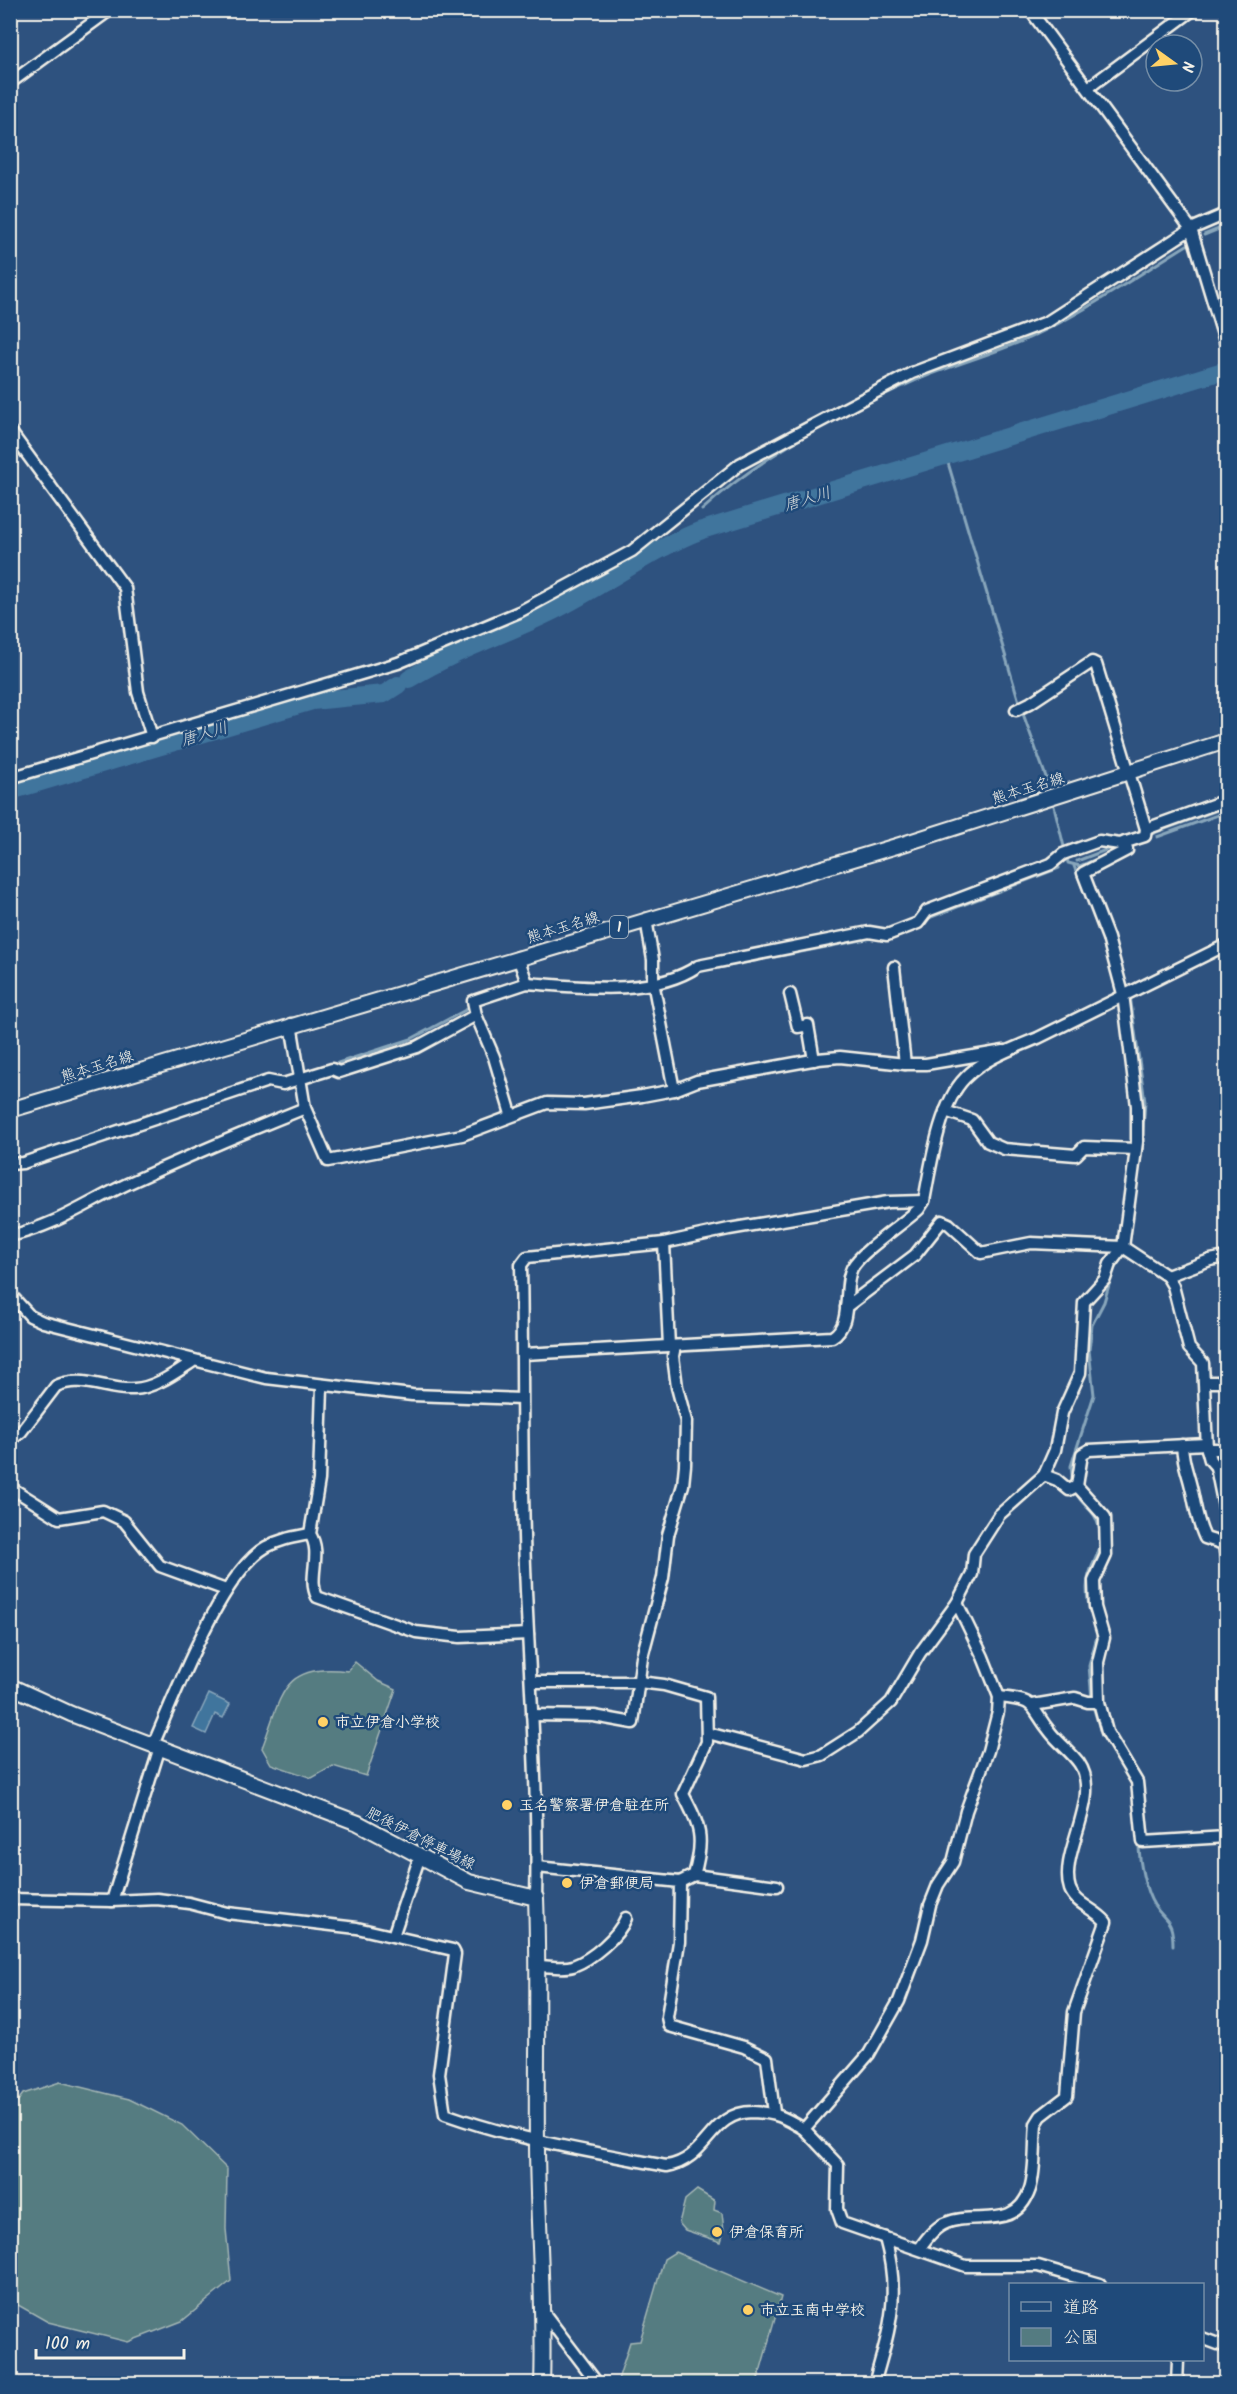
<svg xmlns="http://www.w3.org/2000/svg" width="1237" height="2394" font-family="Kalam,'Klee One',sans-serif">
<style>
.green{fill:#547b81;stroke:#a4b6b4;stroke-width:1.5}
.water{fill:#40749d;stroke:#88a6bb;stroke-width:1.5}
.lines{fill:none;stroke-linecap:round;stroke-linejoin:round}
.stream{stroke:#88a6bb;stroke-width:3}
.river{stroke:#40749d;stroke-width:18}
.minor-casing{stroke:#f4f1e8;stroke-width:15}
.major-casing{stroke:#f4f1e8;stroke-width:18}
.minor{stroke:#1f4a7a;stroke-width:10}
.major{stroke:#1f4a7a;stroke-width:14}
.poi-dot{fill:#ffd166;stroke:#1f4a7a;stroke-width:2}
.labels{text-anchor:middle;stroke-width:5;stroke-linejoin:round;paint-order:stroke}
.shield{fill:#1f4a7a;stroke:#b4bfc7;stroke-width:1.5}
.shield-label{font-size:14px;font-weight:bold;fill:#f4f1e8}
.street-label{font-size:15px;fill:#f4f1e8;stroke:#1f4a7a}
.poi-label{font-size:15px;font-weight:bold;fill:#f4f1e8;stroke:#1f4a7a;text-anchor:start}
.water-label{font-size:16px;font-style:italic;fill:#d9dedd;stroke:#1f4a7a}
</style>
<rect width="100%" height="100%" fill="#2e527f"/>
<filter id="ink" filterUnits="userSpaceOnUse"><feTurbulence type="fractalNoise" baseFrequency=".0167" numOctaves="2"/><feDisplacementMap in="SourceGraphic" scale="12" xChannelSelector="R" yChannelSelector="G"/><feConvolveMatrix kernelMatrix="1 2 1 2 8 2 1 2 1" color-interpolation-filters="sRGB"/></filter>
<g filter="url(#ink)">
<g class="green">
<path d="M355 1662 378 1681 396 1689 366 1776 333 1766 312 1778 271 1764 262 1748C282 1696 281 1662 348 1671Z"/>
<path d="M60 2082 129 2099 182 2125 227 2169 226 2229 231 2281 182 2321 128 2342 48 2322 11 2301V2107L14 2106 23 2094Z"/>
<path d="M697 2190 715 2201 714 2210 722 2213 724 2231 721 2242 685 2230 679 2223 685 2200Z"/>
<path d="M675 2252 781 2297 757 2383H617L630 2342 640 2341 664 2259Z"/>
</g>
<path class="water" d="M209 1694 230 1704 223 1718 215 1714 206 1734 193 1728Z"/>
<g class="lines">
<g class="stream">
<path d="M1204 235 1226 226"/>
<path d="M946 456 1020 705"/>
<path d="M702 510C761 455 846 411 919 379 953 365 988 355 1022 341 1080 316 1133 278 1187 245"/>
<path d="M702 530V526"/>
<path d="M1022 711 1050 788"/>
<path d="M1054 806 1068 863 1080 866 1106 855"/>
<path d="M1151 834 1226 807"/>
<path d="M1157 837 1226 812"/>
<path d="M1077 861 1111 848"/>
<path d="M1074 866 1099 930"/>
<path d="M926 919 1059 868"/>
<path d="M719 968 872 938"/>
<path d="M1130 996 1145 1102 1142 1143"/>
<path d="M338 1063 411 1039 471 1007"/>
<path d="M1129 1243 1140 1159"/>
<path d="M1073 1484 1071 1466 1094 1395 1089 1350 1092 1325 1104 1302 1113 1271 1124 1255"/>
<path d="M1075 1491C1084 1511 1095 1505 1100 1532"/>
<path d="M1096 1626C1088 1608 1083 1588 1091 1569 1095 1559 1099 1553 1101 1542"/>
<path d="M1092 1699 1089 1666 1098 1633"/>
<path d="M1093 1706 1102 1736 1108 1744"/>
<path d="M1139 1844C1139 1861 1145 1891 1154 1905 1167 1924 1173 1919 1173 1946"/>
</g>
<g class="river">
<path d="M409 679C455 650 505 635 553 611 604 586 649 550 702 530L1226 370"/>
<path d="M10 791 312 701 384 694 398 685"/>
</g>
<defs>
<g id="minor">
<path d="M1030 10 1191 229 1226 345"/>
<path d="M10 83 110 10"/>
<path d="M1088 88 1193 10"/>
<path d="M10 431 125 588 138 692 152 737"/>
<path d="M10 778 398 663 519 612 632 551 740 464 912 373 1047 322 1191 229 1226 214"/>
<path d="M1146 829 1226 800"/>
<path d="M646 919 653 960V982L674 1090"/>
<path d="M518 957 527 983"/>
<path d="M894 967 905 1064"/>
<path d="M790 994 798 1027 808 1025 814 1060"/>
<path d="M476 1015 494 1057 511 1114"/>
<path d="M291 1024 305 1108 328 1161 462 1135 547 1103 584 1104 642 1096 674 1090 697 1081 818 1059 840 1057 905 1064H926L1004 1051"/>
<path d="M945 1111 972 1120 988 1142 1004 1149 1076 1155 1084 1147 1136 1149"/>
<path d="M10 1164 23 1163 268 1081 283 1084 332 1069 339 1072 417 1047 476 1015 473 1001 527 983C579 987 653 997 698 966L869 932 887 935 918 923 927 911 1051 864 1063 854 1099 841 1120 844 1145 836 1146 829 1096 664 1092 662 1030 703 1016 710"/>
<path d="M10 1236C57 1225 85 1204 127 1184 186 1157 245 1132 305 1108"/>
<path d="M664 1243 669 1346"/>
<path d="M1167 1276 1210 1260 1226 1257"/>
<path d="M10 1294 30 1316 43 1322 266 1378 412 1395 521 1399"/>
<path d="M846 1307 915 1255 942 1221 949 1224 981 1253 1031 1243 1123 1247 1167 1276 1173 1286 1189 1348 1203 1363 1207 1449 1210 1460 1226 1478"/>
<path d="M524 1354 832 1337C854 1324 842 1288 852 1268 861 1251 903 1224 919 1209L924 1201C931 1165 939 1104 965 1078 983 1059 1014 1048 1038 1038L1226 945"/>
<path d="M1204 1382H1226"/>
<path d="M322 1387 319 1480 310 1534C323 1554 307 1577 317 1597L416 1632 460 1637 528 1634"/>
<path d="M10 1441 21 1432 56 1386C82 1374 107 1391 134 1389 155 1388 175 1373 192 1362"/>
<path d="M1182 1445C1183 1464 1187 1470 1191 1487 1196 1507 1196 1519 1205 1538L1224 1544 1226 1558"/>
<path d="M1207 1449H1226"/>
<path d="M1216 1467 1226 1517"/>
<path d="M1044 1475 1057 1480 1069 1490 1077 1486"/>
<path d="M1077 1486 1105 1517 1106 1555 1094 1581 1095 1607 1104 1638 1098 1662 1099 1702 1107 1732 1137 1782 1143 1842 1226 1837"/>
<path d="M1077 1486 1082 1454 1089 1450 1206 1444"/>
<path d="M10 1487 59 1518 103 1511 124 1521 160 1566 226 1590"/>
<path d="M957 1603 983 1657 999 1697 998 1712 988 1751 966 1811 953 1862 938 1885 930 1905 922 1940 899 2001 869 2054 804 2129 838 2165 837 2209 842 2223 966 2266H1038L1100 2284"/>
<path d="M532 1682H639L664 1685 706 1697 707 1742 683 1794C700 1826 705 1838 694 1875L680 1882"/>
<path d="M1033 1705 1075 1698 1088 1702H1099"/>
<path d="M532 1715 594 1716 633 1723 642 1657 663 1578 668 1535 683 1485 685 1465 686 1421 677 1387 673 1356 675 1346"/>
<path d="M708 1733 806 1759 822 1755 858 1732 891 1702 920 1653 957 1603 972 1574 974 1554 999 1515 1044 1475 1055 1450 1062 1413 1080 1373 1084 1302 1105 1279 1110 1264 1123 1247 1137 1142V1106L1123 994 1108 938 1083 873 1127 850 1125 842"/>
<path d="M153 1745C175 1695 221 1573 266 1547 280 1539 295 1537 310 1534"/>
<path d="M537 1867 680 1882 679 1942 667 2017 669 2026 744 2047 767 2058 774 2113"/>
<path d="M694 1875 777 1886"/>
<path d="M536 1898C539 1788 529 1676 525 1566 521 1466 523 1366 521 1265L527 1257 664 1243 729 1229 888 1202 924 1201"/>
<path d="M10 1899 112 1901 160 1747"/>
<path d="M112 1901 157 1899 189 1903 227 1913 357 1928 453 1950 455 1954 439 2074 445 2114C518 2140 591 2152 667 2166 709 2159 709 2112 753 2112 777 2113 784 2117 804 2129"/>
<path d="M393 1936 420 1856"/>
<path d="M539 1966C549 1966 563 1969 573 1966 592 1959 618 1937 626 1918"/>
<path d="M920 2248C926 2239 935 2227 946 2223 975 2210 1015 2233 1030 2189 1036 2170 1034 2145 1036 2124L1041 2116 1067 2096 1074 2012 1106 1922C1096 1909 1076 1905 1070 1889 1058 1853 1103 1798 1079 1763 1071 1752 1059 1743 1051 1733 1028 1705 1040 1701 999 1697"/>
<path d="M544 2313 598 2384"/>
<path d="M1202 2338 1226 2347"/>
<path d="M874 2384C890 2328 901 2295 885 2238"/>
<path d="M1177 2384 1178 2360"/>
</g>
<g id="major">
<path d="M10 1110 900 845 1226 741"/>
<path d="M10 1686 71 1714 358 1823 469 1882 536 1898C539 1979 536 2060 537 2141 537 2222 545 2302 542 2384"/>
</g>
</defs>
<use href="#minor" class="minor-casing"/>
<use href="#major" class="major-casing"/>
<use href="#minor" class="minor"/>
<use href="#major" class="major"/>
</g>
</g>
<g class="poi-dot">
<circle cx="323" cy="1722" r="6"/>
<circle cx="507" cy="1805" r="6"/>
<circle cx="567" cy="1883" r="6"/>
<circle cx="717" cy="2232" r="6"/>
<circle cx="748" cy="2310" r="6"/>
</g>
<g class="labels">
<rect class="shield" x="610" y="916" width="18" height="22" rx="4.5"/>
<g class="shield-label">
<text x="619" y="932">1</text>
</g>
<g class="street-label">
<text transform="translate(1028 788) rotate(-17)" y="5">熊本玉名線</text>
<text transform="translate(563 927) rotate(-17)" y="5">熊本玉名線</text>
<text transform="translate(97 1066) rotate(-17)" y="5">熊本玉名線</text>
<text transform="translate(421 1838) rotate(27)" y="5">肥後伊倉停車場線</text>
</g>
<g class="poi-label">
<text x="335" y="1727">市立伊倉小学校</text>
<text x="519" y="1810">玉名警察署伊倉駐在所</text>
<text x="579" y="1888">伊倉郵便局</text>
<text x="729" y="2237">伊倉保育所</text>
<text x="760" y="2315">市立玉南中学校</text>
</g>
<g class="water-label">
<text transform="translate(807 498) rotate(-17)" y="6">唐人川</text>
<text transform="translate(204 733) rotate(-17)" y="6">唐人川</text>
</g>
</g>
<rect width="1237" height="2394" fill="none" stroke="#1f4a7a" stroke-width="36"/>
<rect x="18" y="18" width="1201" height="2358" fill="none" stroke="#f4f1e8" stroke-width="2" filter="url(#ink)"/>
<rect x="1009" y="2283" width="195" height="78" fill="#1f4a7a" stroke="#748da6" stroke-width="1.5"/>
<rect x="1021" y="2302" width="30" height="9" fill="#1f4a7a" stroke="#748da6" stroke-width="1.5"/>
<text x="1063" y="2313" font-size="18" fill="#f4f1e8">道路</text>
<rect x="1021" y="2328" width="30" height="18" fill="#547b81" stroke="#748da6" stroke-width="1.5"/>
<text x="1063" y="2343" font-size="18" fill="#f4f1e8">公園</text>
<g transform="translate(1174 63) rotate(105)"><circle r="28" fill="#1f4a7a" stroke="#748da6" stroke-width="1.5"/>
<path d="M0-4.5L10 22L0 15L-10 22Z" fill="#ffd166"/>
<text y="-9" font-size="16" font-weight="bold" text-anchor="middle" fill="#f4f1e8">N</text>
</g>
<path d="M36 2349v9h148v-9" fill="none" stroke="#f4f1e8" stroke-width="3"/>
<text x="45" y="2349" font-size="18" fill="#f4f1e8" stroke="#1f4a7a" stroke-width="4.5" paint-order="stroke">100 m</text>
</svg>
